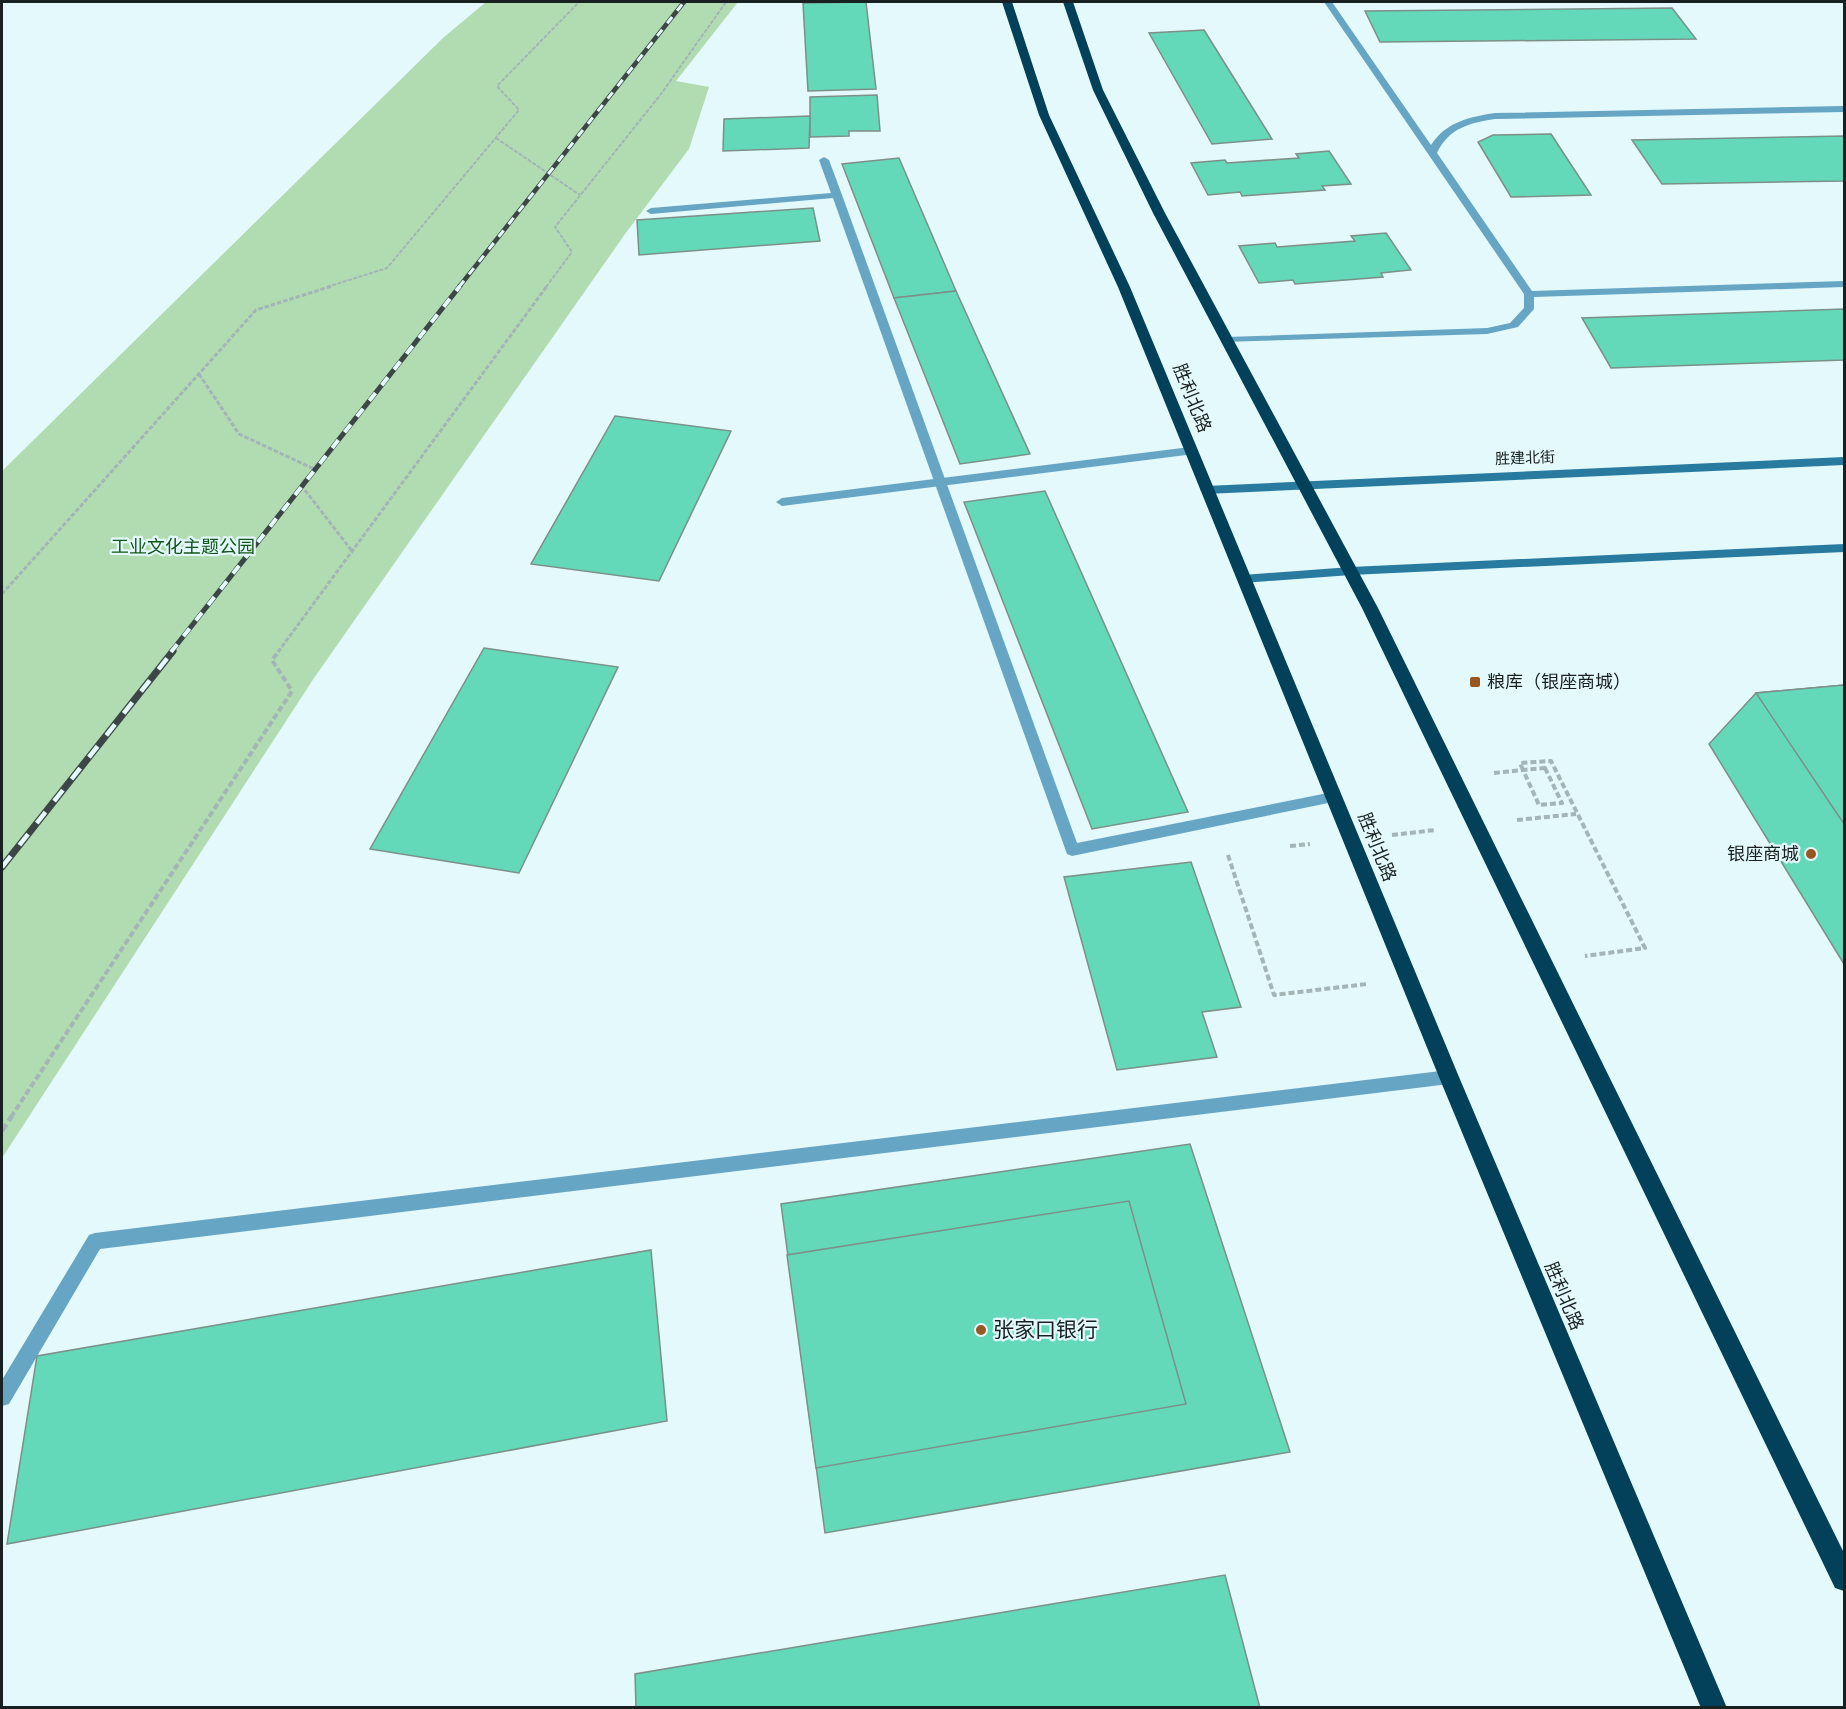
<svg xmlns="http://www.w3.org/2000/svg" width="1846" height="1709" font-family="'Work Sans','Noto Sans SC',sans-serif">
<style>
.green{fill:#b1dbb0}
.building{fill:#64d9ba;stroke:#7c8f89;stroke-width:1.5}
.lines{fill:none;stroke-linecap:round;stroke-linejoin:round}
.path-far3{stroke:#a3b5b6;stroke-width:2;stroke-dasharray:4 1.5;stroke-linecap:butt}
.path-far2{stroke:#a3b5b6;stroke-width:3;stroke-dasharray:4.5 2;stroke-linecap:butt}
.path-far1{stroke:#a3b5b6;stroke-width:4;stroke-dasharray:6 3;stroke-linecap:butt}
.path{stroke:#a3b5b6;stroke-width:4.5;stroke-dasharray:8 4;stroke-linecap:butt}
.lane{fill:#67a5c4;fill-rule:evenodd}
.street{fill:#67a5c4;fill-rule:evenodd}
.secondary{fill:#287b9f;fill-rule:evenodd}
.highway{fill:#024159;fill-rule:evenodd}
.rail-far2-casing{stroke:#3c4647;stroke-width:4.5}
.rail-far1-casing{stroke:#3c4647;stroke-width:5}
.rail-casing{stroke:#3c4647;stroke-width:7}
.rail-far2{stroke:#e3f9fb;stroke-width:3;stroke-dasharray:8;stroke-linecap:butt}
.rail-far1{stroke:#e3f9fb;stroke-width:4;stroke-dasharray:10;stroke-linecap:butt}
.rail{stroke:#e3f9fb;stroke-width:4.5;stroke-dasharray:14;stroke-linecap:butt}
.poi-dot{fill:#975721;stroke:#e3f9fb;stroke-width:2}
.labels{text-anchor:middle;stroke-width:4.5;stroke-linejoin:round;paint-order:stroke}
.far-street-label{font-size:15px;fill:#182021;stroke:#e3f9fb}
.street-label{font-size:18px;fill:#182021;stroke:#e3f9fb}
.park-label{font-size:18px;fill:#105617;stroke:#e3f9fb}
.poi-label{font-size:18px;fill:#182021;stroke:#e3f9fb;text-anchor:start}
.near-poi-label{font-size:21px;fill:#182021;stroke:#e3f9fb;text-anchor:start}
</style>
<rect width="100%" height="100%" fill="#e3f9fb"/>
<path class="green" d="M486 2H738L676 81 709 87 689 149 625 234 314 678 2 1158V471L443 38Z"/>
<g class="building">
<path d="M866 2 876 89 808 91 803 3Z"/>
<path d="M1672 8 1696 39 1380 42 1365 11Z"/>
<path d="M1204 30 1272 139 1212 144 1149 33Z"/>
<path d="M877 95 880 131H849V136L810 137V97Z"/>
<path d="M810 116 809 148 723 151 724 119Z"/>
<path d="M1551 134 1591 195 1511 197 1478 142 1493 135Z"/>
<path d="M1844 136V181L1662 184 1632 140Z"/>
<path d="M1329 151 1351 184 1322 186 1325 190 1242 196 1240 192 1208 195 1191 163 1225 160 1227 163 1299 158 1296 154Z"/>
<path d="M899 158 956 291 894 298 842 164Z"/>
<path d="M813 208 820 241 639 255 637 220Z"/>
<path d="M1386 233 1411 270 1381 273 1383 277 1295 284 1293 280 1259 283 1239 246 1275 243 1277 247 1355 241 1351 236Z"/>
<path d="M956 291 1030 454 960 464 894 298Z"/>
<path d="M1844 309V360L1611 368 1582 318Z"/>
<path d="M615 416 731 431 659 581 531 564Z"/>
<path d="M1045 491 1188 812 1092 829 964 502Z"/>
<path d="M484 648 618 667 519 873 370 849Z"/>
<path d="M1844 685V964L1709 744 1756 693Z"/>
<path d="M1844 685V824L1756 693Z"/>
<path d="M1191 862 1241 1007 1202 1012 1217 1057 1117 1070 1064 877Z"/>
<path d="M1190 1144 1290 1452 825 1533 781 1204Z"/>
<path d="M1129 1201 1186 1404 816 1468 787 1255Z"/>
<path d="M651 1250 667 1421 7 1544 37 1356Z"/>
<path d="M1225 1575 1260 1708H636L635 1674Z"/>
</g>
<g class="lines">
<g class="path-far3">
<path d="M496 138 580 195"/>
<path d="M327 287 387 268 519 110 497 86 579 2"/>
<path d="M546 287 572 252 555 227 661 94 726 2"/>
</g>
<g class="path-far2">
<path d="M199 374 239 434 314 469 301 485 352 551"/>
<path d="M2 594 256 310 332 286"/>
<path d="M278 652 547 286"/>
</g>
<g class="path-far1">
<path d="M1545 768 1562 803 1539 805 1523 770Z"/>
<path d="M1523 770 1520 763 1551 761 1645 948 1585 956"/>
<path d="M1494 773 1523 770"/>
<path d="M1517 820 1576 814"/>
<path d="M1392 835 1435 830"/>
<path d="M1290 846 1310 844"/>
<path d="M1228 855 1274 995 1367 984"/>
<path d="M11 1117 292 691 272 660 279 651"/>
</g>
<path class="path" d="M2 1131 12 1116"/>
<path class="lane" d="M1190 447 1196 451 1194 454 782 506 776 502 782 498Z"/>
<g class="street">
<path d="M1324 2H1332L1431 145C1446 122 1469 117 1495 113L1844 106V112L1495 119C1469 123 1449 128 1437 153L1532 291 1844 281V287L1534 297V309L1518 327 1487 334 1222 342 1221 340 1226 337 1487 328 1510 323 1524 308V294Z"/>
<path d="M824 157 829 160 842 195 1077 843 1333 792 1338 793 1340 797 1338 801 1072 856 1067 854 833 198 651 214 646 211 651 208 831 193 819 160Z"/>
<path d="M1449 1070 1455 1072 1457 1077 1455 1082 1449 1084 100 1249 9 1404 2 1406V1380L89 1235 95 1233Z"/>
</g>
<g class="secondary">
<path d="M1844 457V465L1206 494 1200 490 1206 486Z"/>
<path d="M1844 544V552L1351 575 1243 583 1237 579 1243 575 1351 567Z"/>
</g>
<g class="highway">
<path d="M1002 2H1012L1049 115 1130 287 1459 1077 1727 1708H1701L1439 1077 1118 287 1039 115Z"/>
<path d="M1063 2H1073L1103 90 1165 213 1378 608 1844 1553V1591L1835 1588 1362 608 1153 213 1093 90Z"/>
</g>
<defs>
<path id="rail-far2" d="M459 287 684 2"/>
<path id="rail-far1" d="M171 652 460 286"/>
<path id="rail" d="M2 867 173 651"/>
</defs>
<use href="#rail-far2" class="rail-far2-casing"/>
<use href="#rail-far1" class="rail-far1-casing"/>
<use href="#rail" class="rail-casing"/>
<use href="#rail-far2" class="rail-far2"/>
<use href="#rail-far1" class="rail-far1"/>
<use href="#rail" class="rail"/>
</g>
<g class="poi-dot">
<rect x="1469" y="676" width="12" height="12" rx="3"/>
<circle cx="1811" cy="854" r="6"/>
<circle cx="981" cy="1330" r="6"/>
</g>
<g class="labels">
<g class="far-street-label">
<text transform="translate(1525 458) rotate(-2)" y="5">胜建北街</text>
</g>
<g class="street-label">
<text transform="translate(1192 398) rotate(68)" y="6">胜利北路</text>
<text transform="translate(1377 847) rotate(68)" y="6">胜利北路</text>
<text transform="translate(1564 1296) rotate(67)" y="6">胜利北路</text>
</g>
<g class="park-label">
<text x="183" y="553">工业文化主题公园</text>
</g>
<g class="poi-label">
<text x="1487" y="688">粮库（银座商城）</text>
<text x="1799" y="860" text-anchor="end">银座商城</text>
</g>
<g class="near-poi-label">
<text x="993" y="1337">张家口银行</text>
</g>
</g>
<rect width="1846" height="1709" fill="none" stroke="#182021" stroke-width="6"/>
</svg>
